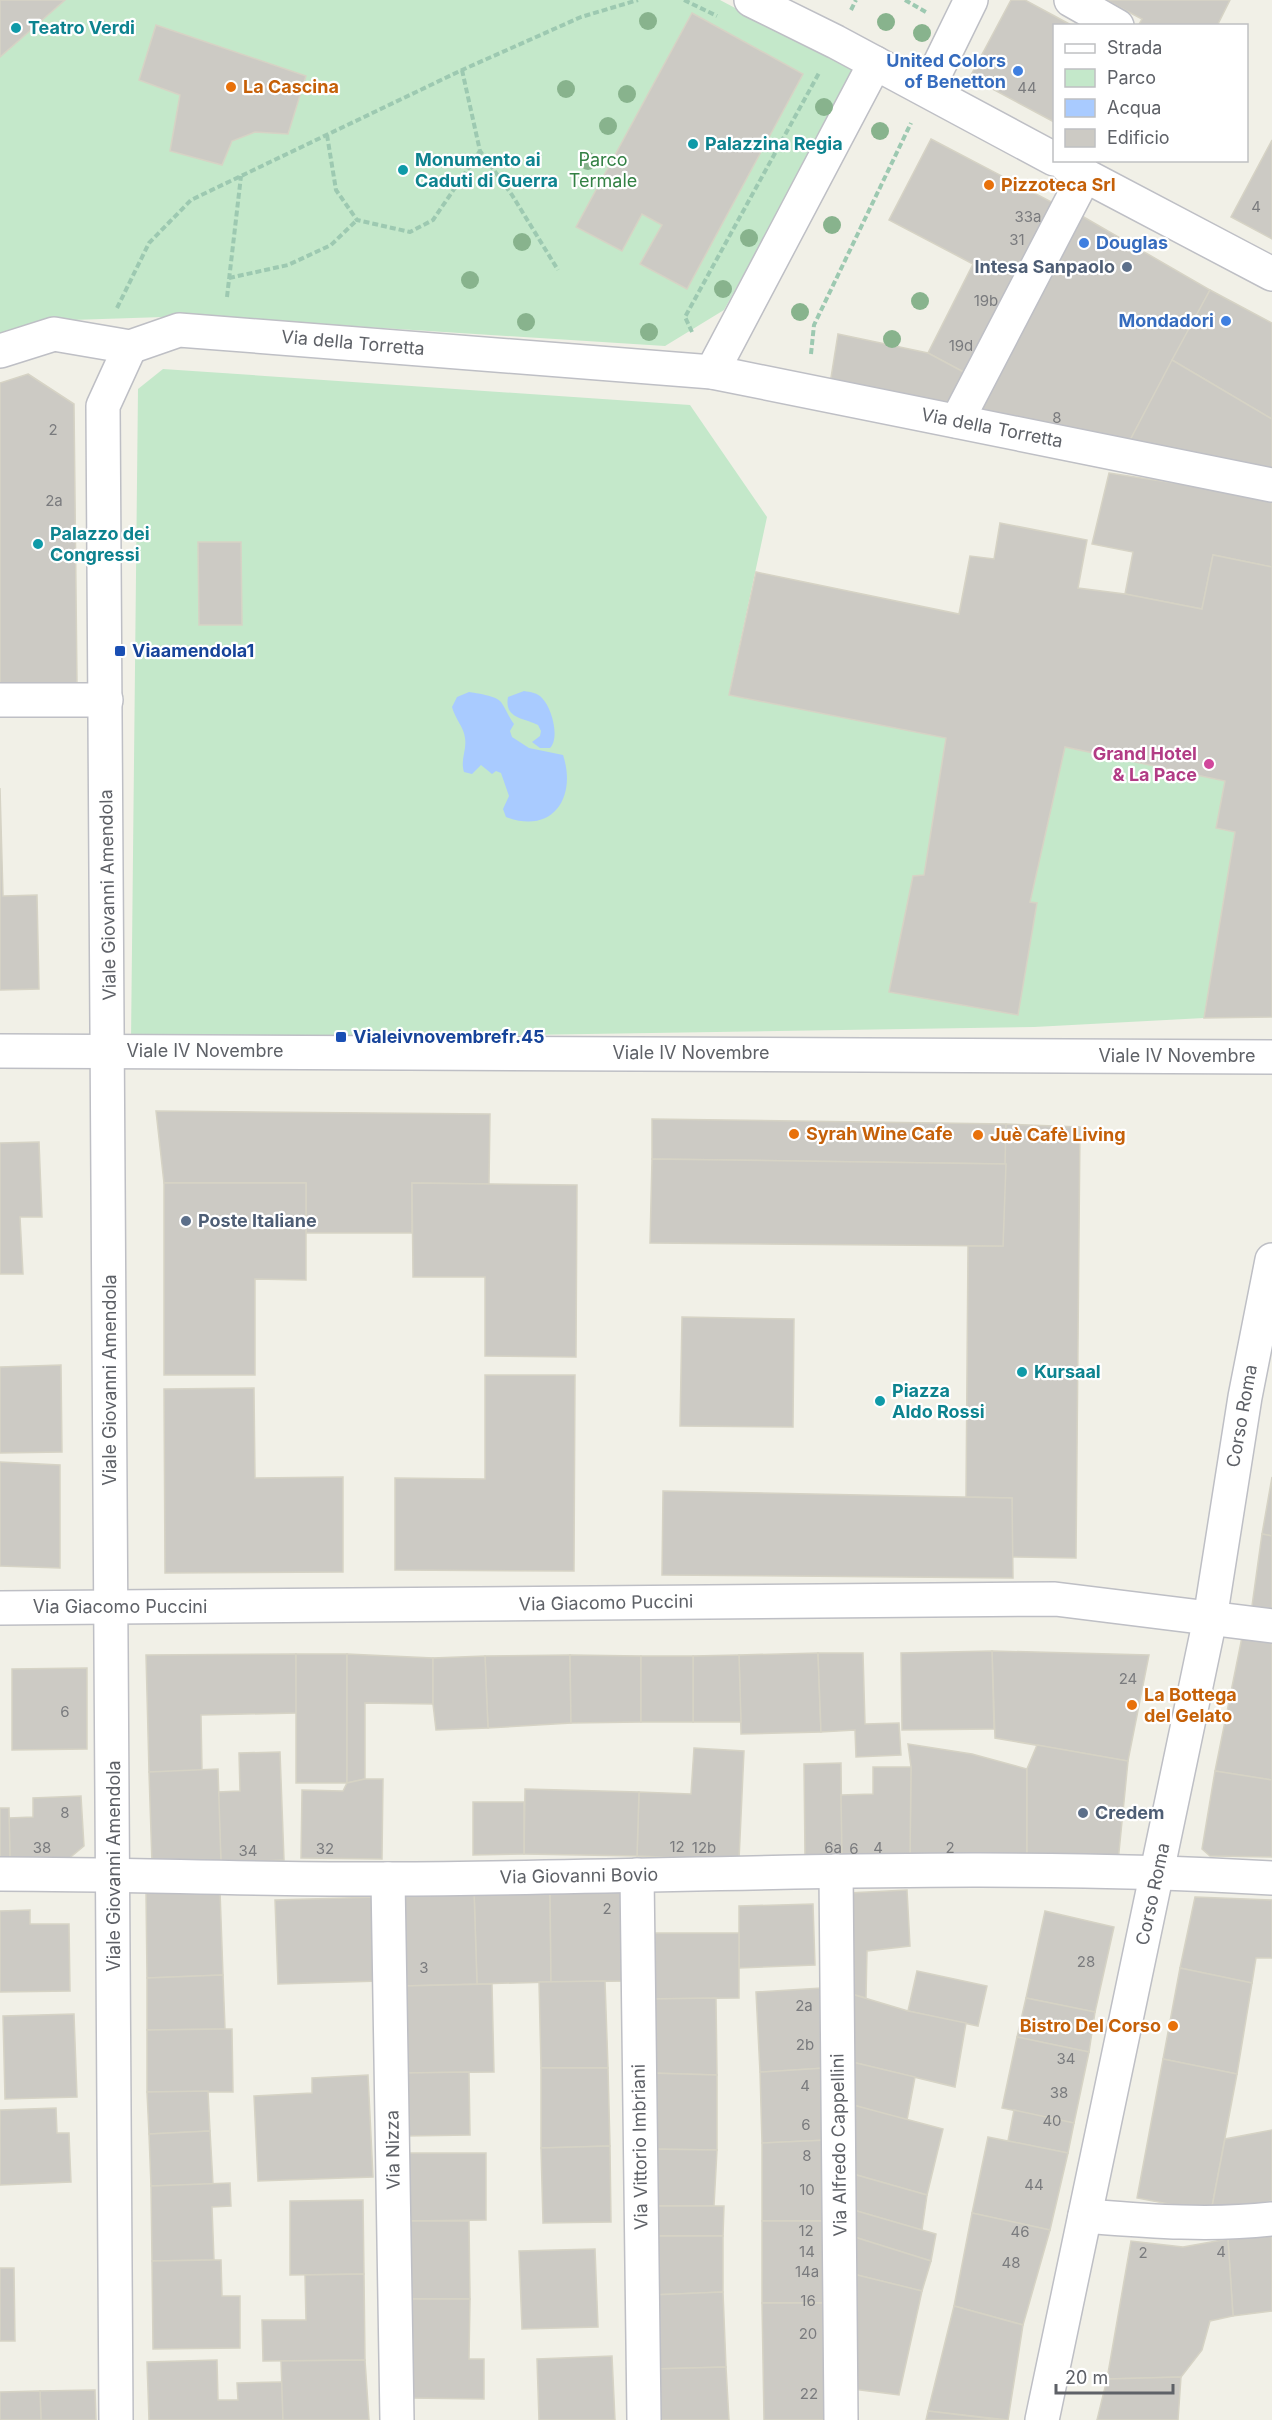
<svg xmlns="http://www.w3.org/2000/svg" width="1272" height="2420" font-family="Inter,sans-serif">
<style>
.green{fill:#c4e8ca}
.water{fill:#a9cbff}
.building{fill:#cccac4;stroke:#d6d3c5;stroke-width:1.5}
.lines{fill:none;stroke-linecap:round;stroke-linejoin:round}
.minor-casing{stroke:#bebfc5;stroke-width:36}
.path{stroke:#9dc9b1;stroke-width:4;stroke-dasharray:6 3;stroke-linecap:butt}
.minor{stroke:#fff;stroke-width:33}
.tree{fill:#88b38d}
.culture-dot{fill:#0f9aa8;stroke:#fff;stroke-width:2}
.shop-dot{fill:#3f7fe0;stroke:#fff;stroke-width:2}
.food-dot{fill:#e8710a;stroke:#fff;stroke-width:2}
.service-dot{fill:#5c6f8a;stroke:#fff;stroke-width:2}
.transit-dot{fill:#1a4fb4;stroke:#fff;stroke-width:2}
.hotel-dot{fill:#d1479c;stroke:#fff;stroke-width:2}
.labels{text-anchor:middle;stroke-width:4.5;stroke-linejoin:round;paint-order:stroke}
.number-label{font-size:15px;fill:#7a7b7e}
.culture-label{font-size:18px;font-weight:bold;fill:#0d838f;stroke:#fff;text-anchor:start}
.shop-label{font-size:18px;font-weight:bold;fill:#366cbe;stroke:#fff;text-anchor:end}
.food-label{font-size:18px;font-weight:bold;fill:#c56008;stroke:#fff;text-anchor:start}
.park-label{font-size:18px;fill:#338144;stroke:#fff}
.service-label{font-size:18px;font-weight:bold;fill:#4e5e75;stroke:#fff;text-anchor:start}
.street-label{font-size:18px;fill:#5e6167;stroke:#fff}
.transit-label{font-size:18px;font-weight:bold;fill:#164399;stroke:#fff;text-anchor:start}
.hotel-label{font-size:18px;font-weight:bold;fill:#b23c85;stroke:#fff;text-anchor:end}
</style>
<rect width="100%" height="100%" fill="#f1f0e7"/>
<g class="green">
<path d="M0 0H720L856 72 724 310 665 346 194 316 41 321 0 334Z"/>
<path d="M163 369 690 405 767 517 729 694 946 738 924 875 913 876 890 992 1018 1015 1037 903 1030 902 1065 747 1225 781 1216 828 1235 832 1204 1018 1034 1027 131 1041 138 389Z"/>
</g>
<g class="water">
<path d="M524 691C530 692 538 693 542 698 552 708 560 738 550 748H540L532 742 540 736 541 731 538 725C524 718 504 719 508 697Z"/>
<path d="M469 692C476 693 497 696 501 702 506 709 508 716 514 724L510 731 512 737 529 748 563 755C577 797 553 835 506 817L503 809 509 796 501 773 496 771 492 774 481 765 472 774 464 772C460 759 467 751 465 738 464 727 455 719 452 707L457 697Z"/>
</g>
<g class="building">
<path d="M0 0H65L0 57Z"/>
<path d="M1011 0H1025L1073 26H1054V122L970 77Z"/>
<path d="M1106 0H1230L1217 26H1138L1142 19Z"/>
<path d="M692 13 803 74 687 289 640 264 662 225 642 214 622 251 576 227Z"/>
<path d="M156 25 306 76 288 134 255 132 232 141 222 165 170 151 180 95 139 80Z"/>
<path d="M931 139 1061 207 973 377 928 353 973 264 889 220Z"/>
<path d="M1272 140V239L1231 217Z"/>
<path d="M1075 212 1210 290 1127 446 971 413Z"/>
<path d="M1210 290 1272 323V419L1172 360Z"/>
<path d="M838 334 928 353 973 377 957 406 830 384Z"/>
<path d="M1172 360 1272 419V475L1127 446Z"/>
<path d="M28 374 74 404 77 684H0V383Z"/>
<path d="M1109 473 1272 498V567L1213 555 1202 609 1125 594 1133 552 1092 544Z"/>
<path d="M1000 523 1087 540 1078 588 1125 594 1202 609 1213 555 1272 567V1017L1204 1018 1235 832 1216 828 1225 781 1065 747 1030 902 1037 903 1018 1015 889 992 913 876 924 875 946 738 729 695 756 572 959 614 970 556 994 559Z"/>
<path d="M198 542H241L242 625H199Z"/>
<path d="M0 788 3 896 37 895 39 989 0 990Z"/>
<path d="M156 1111 490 1114 489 1184 412 1183V1233H306V1183H164Z"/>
<path d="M652 1119 1006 1124V1164L652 1159Z"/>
<path d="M1006 1124 1080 1127 1076 1558 1012 1557V1498L966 1497 968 1246H1003Z"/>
<path d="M39 1142 42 1217H20L23 1274H0V1143Z"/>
<path d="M652 1159 1006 1164 1003 1246 650 1243Z"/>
<path d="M164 1183H306V1280L255 1279V1375H164Z"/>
<path d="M412 1183 577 1185 576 1357 485 1356V1277H413Z"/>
<path d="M682 1317 794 1319 793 1427 680 1426Z"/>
<path d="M61 1365 62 1452 0 1453V1367Z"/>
<path d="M485 1375H575L574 1571 395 1570V1478L485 1479Z"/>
<path d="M254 1388 255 1478 343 1477V1572L165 1573 164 1389Z"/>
<path d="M0 1462 60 1465V1568L0 1566Z"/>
<path d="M1272 1477V1536L1262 1534Z"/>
<path d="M663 1491 1012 1498 1013 1578 662 1575Z"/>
<path d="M1262 1534 1272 1536V1616L1251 1613Z"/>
<path d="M1242 1637 1272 1642V1780L1215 1771Z"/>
<path d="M992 1651 1149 1655 1128 1761 995 1738Z"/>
<path d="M992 1651 994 1729 902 1730 901 1653Z"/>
<path d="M818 1653 821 1732 741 1734 739 1655Z"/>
<path d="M818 1653H863L865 1724 899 1723 901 1755 856 1757 855 1730 821 1732Z"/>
<path d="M296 1654 297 1713 201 1715 202 1771 149 1772 146 1655Z"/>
<rect x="296" y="1654" width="51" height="129"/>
<path d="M347 1654 433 1658V1704L365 1703V1779L347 1783Z"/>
<path d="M570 1655 571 1723 488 1728 485 1656Z"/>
<path d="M570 1655 641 1656V1722L571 1723Z"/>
<path d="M739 1655 741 1722H693V1656Z"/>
<path d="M485 1656 488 1728 436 1730 433 1704V1658Z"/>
<rect x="641" y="1656" width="52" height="66"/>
<path d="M87 1668V1749L12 1750V1669Z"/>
<path d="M908 1744 972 1754 1027 1769V1857L910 1858 911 1767Z"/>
<path d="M1037 1745 1128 1761 1118 1862 1027 1857V1769Z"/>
<path d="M694 1748 744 1751 739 1860 637 1856 639 1792 691 1794Z"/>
<path d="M280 1752 284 1860 221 1863 218 1792 240 1791 239 1753Z"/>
<path d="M841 1763 842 1858H805L804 1764Z"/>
<path d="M873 1767H911L910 1858H842L841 1795 873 1794Z"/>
<path d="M218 1769 221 1863 152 1864 149 1772Z"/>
<path d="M1215 1771 1272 1780V1857L1210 1856 1202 1849Z"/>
<path d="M365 1779H383L382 1859 301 1858 302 1790 343 1791 347 1783Z"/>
<path d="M525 1789 639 1792 637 1856 524 1854Z"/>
<path d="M81 1796 84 1846 67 1860 10 1859 9 1818 33 1817V1798Z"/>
<path d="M473 1802H524V1854L473 1855Z"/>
<path d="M0 1808H9L10 1859H0Z"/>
<path d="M550 1889 551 1982 477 1984 474 1890Z"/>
<path d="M550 1889H628L629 1981 551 1982Z"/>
<path d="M474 1890 477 1984 402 1986 401 1892Z"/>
<path d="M907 1890 910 1946 867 1951 866 1998 848 1993V1893Z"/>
<path d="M220 1891 223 1975 147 1978 146 1892Z"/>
<path d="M378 1897 380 1981 278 1984 275 1900Z"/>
<path d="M1195 1897 1272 1900V1958H1256L1252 1983 1180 1968Z"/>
<path d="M813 1904 815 1965 739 1968V1906Z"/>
<path d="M30 1910V1924H69L70 1991 0 1992V1911Z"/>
<path d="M1045 1911 1114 1927 1095 2012 1026 1998Z"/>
<path d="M648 1933H739V1998L647 1999Z"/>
<path d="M1180 1968 1252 1983 1237 2074 1163 2059Z"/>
<path d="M917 1971 987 1986 978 2026 908 2011Z"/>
<path d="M223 1975 225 2029 147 2030V1978Z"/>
<path d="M605 1981 608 2068H541L539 1982Z"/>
<path d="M492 1984 494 2072 404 2073 402 1986Z"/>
<path d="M821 1988 825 2068 760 2072 756 1992Z"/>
<path d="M848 1993 908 2011 966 2023 955 2087 852 2062Z"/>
<path d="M716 1998 717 2075 649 2073 647 1999Z"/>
<path d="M1026 1998 1095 2012 1089 2052 1017 2037Z"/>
<path d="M74 2014 77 2097 5 2099 3 2016Z"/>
<path d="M225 2029H232L233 2092H147V2030Z"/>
<path d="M1017 2037 1089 2052 1074 2123 1002 2108Z"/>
<path d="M1163 2059 1237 2074 1211 2212 1137 2198Z"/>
<path d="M852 2062 915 2077 907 2120 853 2105Z"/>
<path d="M541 2068H608L610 2146 541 2148Z"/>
<path d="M825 2068 828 2140 762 2143 760 2072Z"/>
<path d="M469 2072 470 2135 405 2136 404 2073Z"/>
<path d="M649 2073 717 2075V2150L648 2149Z"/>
<path d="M368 2075 373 2177 258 2181 254 2096 312 2093V2078Z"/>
<path d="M208 2091 210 2131 149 2134 147 2092Z"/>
<path d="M853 2105 943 2129 927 2195 853 2174Z"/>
<path d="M56 2108 57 2133H69L71 2182 0 2185V2110Z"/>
<path d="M1014 2110 1074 2123 1068 2153 1008 2141Z"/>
<path d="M1272 2130V2201L1211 2212 1225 2139Z"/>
<path d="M210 2131 213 2184 151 2186 149 2134Z"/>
<path d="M988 2137 1068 2153 1050 2230 972 2213Z"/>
<path d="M828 2140 830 2221H762V2143Z"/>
<path d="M610 2146 611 2222 543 2223 541 2148Z"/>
<path d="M648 2149 717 2150 714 2206H649Z"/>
<path d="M407 2153H486V2220L407 2221Z"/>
<path d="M853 2174 927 2195 922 2230 850 2209Z"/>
<path d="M230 2183 231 2206 212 2207 214 2260 152 2261 151 2186Z"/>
<path d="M363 2200 364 2274 290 2275V2201Z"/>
<path d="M649 2206H724L723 2236H649Z"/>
<path d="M850 2209 936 2234 931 2261 848 2235Z"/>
<path d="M972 2213 1050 2230 1023 2325 954 2306Z"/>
<path d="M407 2221H469L470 2299H408Z"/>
<path d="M762 2221H830L831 2303H762Z"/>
<path d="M848 2235 931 2261 922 2291 849 2273Z"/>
<path d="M649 2236H723V2292L651 2295Z"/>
<path d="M1272 2236V2311L1233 2316 1228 2239Z"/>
<path d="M1228 2239 1233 2316 1210 2321 1202 2350 1181 2377 1107 2379 1131 2241 1183 2247Z"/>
<path d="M595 2249 598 2327 522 2329 519 2251Z"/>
<path d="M214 2260H221L222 2296H240V2348L153 2349 152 2261Z"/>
<path d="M0 2268H14L15 2341H0Z"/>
<path d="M849 2273 922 2291 899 2395 853 2389Z"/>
<path d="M364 2274 365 2360 263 2361 262 2320H306L305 2275Z"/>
<path d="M723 2292 726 2367 654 2369 651 2295Z"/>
<path d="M408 2299H470L469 2359H484V2399L409 2398Z"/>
<path d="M762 2303H831L832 2420H764Z"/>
<path d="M954 2306 1023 2325 1008 2420 928 2411Z"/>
<path d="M612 2356 615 2420H539L537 2359Z"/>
<path d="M217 2360 218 2400H238L237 2383 282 2382 283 2420H149L147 2362Z"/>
<path d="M365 2360 369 2420H283L281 2361Z"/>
<path d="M726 2367 729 2420H657L654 2369Z"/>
<path d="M1181 2377 1178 2420H1097L1107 2379Z"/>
<path d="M95 2390 96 2420H41L40 2391Z"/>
<path d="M40 2391 41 2420H0V2392Z"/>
<path d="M928 2411 1001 2420H926Z"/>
</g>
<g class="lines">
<defs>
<g id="minor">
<path d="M751 0 836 42 1054 159"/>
<path d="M1071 0 1117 26"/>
<path d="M927 90 971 0"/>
<path d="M1067 166 1272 274"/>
<path d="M0 351 54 334 130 347 179 330 712 372 1272 485"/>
<path d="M712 372 875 63"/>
<path d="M957 421 1085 175"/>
<path d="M0 700H106"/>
<path d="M0 1051 1272 1057"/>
<path d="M0 1608 1055 1599 1272 1626"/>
<path d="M836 1871 841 2420"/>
<path d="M0 1874C130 1874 260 1880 390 1879 684 1878 978 1860 1272 1878"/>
<path d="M637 1875 644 2420"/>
<path d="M388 1879 397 2420"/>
<path d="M1085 2216C1149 2221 1208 2226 1272 2219"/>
<path d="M116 2420 103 406 130 347"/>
<path d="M1042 2420 1210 1619 1245 1397 1272 1260"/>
</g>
</defs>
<use href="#minor" class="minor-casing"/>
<g class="path">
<path d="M684 0 717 16"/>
<path d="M905 0 926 12"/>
<path d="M851 10 856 0"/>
<path d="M462 70 480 151 512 195 558 270"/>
<path d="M327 135 336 190 357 220 410 232 433 220 480 151"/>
<path d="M229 278 288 265 331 245 357 220"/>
<path d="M227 297 241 176"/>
<path d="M117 308 149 243 191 200 462 70 581 17 638 0"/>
<path d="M692 332 685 317 819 73"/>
<path d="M811 354 814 325 911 123"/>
</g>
<use href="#minor" class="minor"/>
</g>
<g class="tree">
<circle cx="648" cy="21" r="9"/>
<circle cx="886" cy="22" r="9"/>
<circle cx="922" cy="33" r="9"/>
<circle cx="566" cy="89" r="9"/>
<circle cx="627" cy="94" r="9"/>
<circle cx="824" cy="107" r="9"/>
<circle cx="608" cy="126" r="9"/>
<circle cx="880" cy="131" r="9"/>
<circle cx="588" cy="161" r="9"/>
<circle cx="832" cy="225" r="9"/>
<circle cx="749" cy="238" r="9"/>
<circle cx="522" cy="242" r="9"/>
<circle cx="470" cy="280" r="9"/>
<circle cx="723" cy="289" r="9"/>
<circle cx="920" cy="301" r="9"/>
<circle cx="800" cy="312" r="9"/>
<circle cx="526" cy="322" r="9"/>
<circle cx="649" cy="332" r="9"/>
<circle cx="892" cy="339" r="9"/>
</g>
<g class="culture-dot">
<circle cx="16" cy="28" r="6"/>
<circle cx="693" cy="144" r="6"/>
<circle cx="403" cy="170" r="6"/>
<circle cx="38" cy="544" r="6"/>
<circle cx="1022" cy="1372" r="6"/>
<circle cx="880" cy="1401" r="6"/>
</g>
<g class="shop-dot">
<circle cx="1018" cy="71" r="6"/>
<circle cx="1084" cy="243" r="6"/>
<circle cx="1226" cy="321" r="6"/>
</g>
<g class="food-dot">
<circle cx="231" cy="87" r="6"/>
<circle cx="989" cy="185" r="6"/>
<circle cx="794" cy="1134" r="6"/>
<circle cx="978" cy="1135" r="6"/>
<circle cx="1132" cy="1705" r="6"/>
<circle cx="1173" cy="2026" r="6"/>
</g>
<g class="service-dot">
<circle cx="1127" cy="267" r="6"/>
<circle cx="186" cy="1221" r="6"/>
<circle cx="1083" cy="1813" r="6"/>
</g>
<g class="transit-dot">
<rect x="114" y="645" width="12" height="12" rx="3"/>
<rect x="335" y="1031" width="12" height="12" rx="3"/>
</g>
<circle class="hotel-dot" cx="1209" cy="764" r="6"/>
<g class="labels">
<g class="number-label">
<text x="1027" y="93">44</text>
<text x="1256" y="212">4</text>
<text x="1028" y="222">33a</text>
<text x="1017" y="245">31</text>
<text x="986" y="306">19b</text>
<text x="961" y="351">19d</text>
<text x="1057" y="423">8</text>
<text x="53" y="435">2</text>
<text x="54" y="506">2a</text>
<text x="1128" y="1684">24</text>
<text x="65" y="1717">6</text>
<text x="65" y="1818">8</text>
<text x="677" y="1852">12</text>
<text x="42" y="1853">38</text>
<text x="704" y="1853">12b</text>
<text x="833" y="1853">6a</text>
<text x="878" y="1853">4</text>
<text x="950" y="1853">2</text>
<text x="325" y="1854">32</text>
<text x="854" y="1854">6</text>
<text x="248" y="1856">34</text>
<text x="607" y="1914">2</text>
<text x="1086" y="1967">28</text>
<text x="424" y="1973">3</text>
<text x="804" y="2011">2a</text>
<text x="805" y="2050">2b</text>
<text x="1066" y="2064">34</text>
<text x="805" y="2091">4</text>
<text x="1059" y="2098">38</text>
<text x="1052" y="2126">40</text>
<text x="806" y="2130">6</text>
<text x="807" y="2161">8</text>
<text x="1034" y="2190">44</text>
<text x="807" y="2195">10</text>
<text x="806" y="2236">12</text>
<text x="1020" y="2237">46</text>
<text x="807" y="2257">14</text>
<text x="1221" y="2257">4</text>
<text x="1143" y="2258">2</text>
<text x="1011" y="2268">48</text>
<text x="807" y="2277">14a</text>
<text x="808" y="2306">16</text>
<text x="808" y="2339">20</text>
<text x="809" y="2399">22</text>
</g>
<g class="culture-label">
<text x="28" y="34">Teatro Verdi</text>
<text x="705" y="150">Palazzina Regia</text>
<text x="415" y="166">Monumento ai<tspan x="415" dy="21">Caduti di Guerra</tspan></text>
<text x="50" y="540">Palazzo dei<tspan x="50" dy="21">Congressi</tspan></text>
<text x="1034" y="1378">Kursaal</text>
<text x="892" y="1397">Piazza<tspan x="892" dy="21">Aldo Rossi</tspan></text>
</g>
<g class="shop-label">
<text x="1006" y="67">United Colors<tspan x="1006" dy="21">of Benetton</tspan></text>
<text x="1096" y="249" text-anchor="start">Douglas</text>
<text x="1214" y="327">Mondadori</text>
</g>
<g class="food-label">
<text x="243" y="93">La Cascina</text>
<text x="1001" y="191">Pizzoteca Srl</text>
<text x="806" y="1140">Syrah Wine Cafe</text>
<text x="990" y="1141">Juè Cafè Living</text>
<text x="1144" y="1701">La Bottega<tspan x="1144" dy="21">del Gelato</tspan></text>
<text x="1161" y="2032" text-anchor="end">Bistro Del Corso</text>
</g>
<g class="park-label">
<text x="603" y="166">Parco<tspan x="603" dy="21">Termale</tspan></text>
</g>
<g class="service-label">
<text x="1115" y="273" text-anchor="end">Intesa Sanpaolo</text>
<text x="198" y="1227">Poste Italiane</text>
<text x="1095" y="1819">Credem</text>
</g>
<g class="street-label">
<text transform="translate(353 343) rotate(5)" y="6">Via della Torretta</text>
<text transform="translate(992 428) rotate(11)" y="6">Via della Torretta</text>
<text transform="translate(108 895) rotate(-91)" y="6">Viale Giovanni Amendola</text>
<text x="205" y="1057">Viale IV Novembre</text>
<text x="691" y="1059">Viale IV Novembre</text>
<text x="1177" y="1062">Viale IV Novembre</text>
<text transform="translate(110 1380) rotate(-90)" y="6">Viale Giovanni Amendola</text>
<text transform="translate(1242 1416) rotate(-80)" y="6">Corso Roma</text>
<text transform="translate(606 1603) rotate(-1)" y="6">Via Giacomo Puccini</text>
<text x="120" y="1613">Via Giacomo Puccini</text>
<text transform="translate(114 1866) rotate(-90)" y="6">Viale Giovanni Amendola</text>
<text transform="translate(579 1876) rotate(-1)" y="6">Via Giovanni Bovio</text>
<text transform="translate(1153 1894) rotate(-78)" y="6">Corso Roma</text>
<text transform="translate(839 2145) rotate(-91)" y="6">Via Alfredo Cappellini</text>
<text transform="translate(640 2147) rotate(-91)" y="6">Via Vittorio Imbriani</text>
<text transform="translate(393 2150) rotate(-91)" y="6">Via Nizza</text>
</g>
<g class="transit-label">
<text x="132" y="657">Viaamendola1</text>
<text x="353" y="1043">Vialeivnovembrefr.45</text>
</g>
<g class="hotel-label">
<text x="1197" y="760">Grand Hotel<tspan x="1197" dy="21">&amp; La Pace</tspan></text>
</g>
</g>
<rect x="1053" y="24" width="195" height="138" fill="#ffffff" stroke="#bfc0c2" stroke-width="1.5"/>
<rect x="1065" y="44" width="30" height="9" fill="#ffffff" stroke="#bfc0c2" stroke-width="1.5"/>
<text x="1107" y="54" font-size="18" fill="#5e6167">Strada</text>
<rect x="1065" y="69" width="30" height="18" fill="#c4e8ca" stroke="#bfc0c2" stroke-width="1.5"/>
<text x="1107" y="84" font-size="18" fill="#5e6167">Parco</text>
<rect x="1065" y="99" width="30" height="18" fill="#a9cbff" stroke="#bfc0c2" stroke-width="1.5"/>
<text x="1107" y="114" font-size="18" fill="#5e6167">Acqua</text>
<rect x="1065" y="129" width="30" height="18" fill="#cccac4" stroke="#bfc0c2" stroke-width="1.5"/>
<text x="1107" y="144" font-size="18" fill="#5e6167">Edificio</text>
<path d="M1056 2384v9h117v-9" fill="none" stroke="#5e6167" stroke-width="3"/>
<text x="1065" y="2384" font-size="18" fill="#5e6167" stroke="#ffffff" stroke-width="4.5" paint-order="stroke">20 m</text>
</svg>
